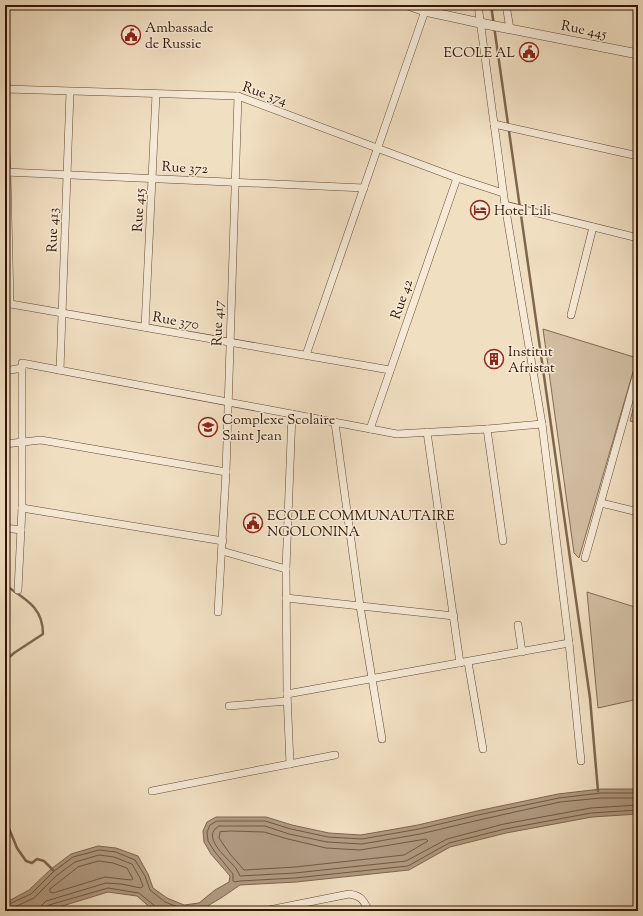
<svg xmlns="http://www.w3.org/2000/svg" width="643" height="916" font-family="'Sorts Mill Goudy',serif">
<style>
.green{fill:#d1bda2;stroke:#826953}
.water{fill:#b09a81;stroke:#7e654f}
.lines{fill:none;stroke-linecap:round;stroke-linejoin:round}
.shore{stroke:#715842;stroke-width:1}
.stream{stroke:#7e654f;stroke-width:2.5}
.minor-casing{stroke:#624834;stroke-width:8}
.tertiary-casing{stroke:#624834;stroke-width:10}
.minor{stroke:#f6ead7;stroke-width:7}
.tertiary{stroke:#f6ead7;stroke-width:9}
.labels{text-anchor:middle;stroke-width:3;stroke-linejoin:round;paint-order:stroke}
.poi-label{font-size:14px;fill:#321504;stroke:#f6ead7;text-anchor:start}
.street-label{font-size:14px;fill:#321504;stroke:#f6ead7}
</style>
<rect width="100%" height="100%" fill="#f1dfc2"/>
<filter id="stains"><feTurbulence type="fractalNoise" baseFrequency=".005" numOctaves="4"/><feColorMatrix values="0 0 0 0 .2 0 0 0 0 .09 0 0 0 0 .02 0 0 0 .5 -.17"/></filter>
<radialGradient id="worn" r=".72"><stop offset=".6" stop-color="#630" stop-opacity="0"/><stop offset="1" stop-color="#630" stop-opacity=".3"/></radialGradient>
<g class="green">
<path d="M543 329 637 358 579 558 574 553Z"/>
<path d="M638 390V423L630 421Z"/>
<path d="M587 592 638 608V699L598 708Z"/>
</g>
<path class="water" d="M601 789H638V814L592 817 506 833 450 847 409 870 296 882 240 885 221 898 199 911H154L137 896 108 892 46 911H5V903L29 890 51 869 71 854 98 846 116 848 138 856 148 874 153 888 167 898 184 905 199 903 215 890 229 882 230 876 211 854 204 842 203 831 207 822 216 817H266L292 825 329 833 361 835 418 825 477 811 558 794Z"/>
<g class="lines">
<g class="shore">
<path d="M638 793H601L559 798 478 815 419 829 362 839 328 837 291 829 265 821H217L210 825 207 832 208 841 215 852 233 874V881L235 882 240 881 295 878 408 866 449 843 505 829 591 813 638 810"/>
<path d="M638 798H601L560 802 479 820 420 834 362 844 327 842 289 834 265 826H219C201 836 225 856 233 865 236 868 238 872 240 876L295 873 406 861 447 839 504 824 591 808 638 805"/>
<path d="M231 831 264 832 288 839 326 848 360 850 426 839 428 841 404 855 295 867 244 870 230 854 219 838 220 832Z"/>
<path d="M99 861 113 863 127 868 133 879 131 880 105 877 53 893 50 892V889L78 867Z"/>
<path d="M5 906 31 894 53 872 73 857 99 850 116 852 135 860 145 876 150 890 165 902 183 909 196 908 198 911"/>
<path d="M6 911 34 898 56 876 75 862 99 855 114 857 132 864 140 878 143 886 141 888 121 884 106 883 46 901 42 905 40 911"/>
<path d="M45 911 46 907 49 905 108 888 139 893 155 906 156 911"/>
</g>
<g class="stream">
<path d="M491 5 590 698 598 791"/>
<path d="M5 585C25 599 43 607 43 634L14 653 5 661"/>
<path d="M5 813 8 826 17 848 26 861 32 863 37 859 44 861 53 870"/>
</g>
<defs>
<g id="minor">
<path d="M478 5 505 205 542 424 569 643 581 761"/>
<path d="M506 5 510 29"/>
<path d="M5 74 7 89 6 92"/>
<path d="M5 89 238 96 457 178 503 193"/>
<path d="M494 124 638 156"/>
<path d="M5 137 7 172 10 304"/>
<path d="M5 172 364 188"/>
<path d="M505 205 638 238"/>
<path d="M5 303 390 370"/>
<path d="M571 315 593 227"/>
<path d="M145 327 156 94"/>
<path d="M306 355 425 11"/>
<path d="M60 370 70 92"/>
<path d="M5 371 22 368"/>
<path d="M335 423 360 606 382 739"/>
<path d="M370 429 457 178"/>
<path d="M487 429 503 541"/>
<path d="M427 432 460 663"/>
<path d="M5 444 41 440 226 472"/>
<path d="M601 503 638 512"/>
<path d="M22 508 223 541"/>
<path d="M5 528 21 530"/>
<path d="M222 551 286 569"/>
<path d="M585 558 638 369"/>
<path d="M18 590 22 508V363L397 434 487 429 542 424"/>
<path d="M286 598 454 616"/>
<path d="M218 612 226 472 238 96"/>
<path d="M518 625 522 652"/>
<path d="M468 662 483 749"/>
<path d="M287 694 569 643"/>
<path d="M229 706 287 701"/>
<path d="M290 764 287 694 286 569 292 414"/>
<path d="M152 791 335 755"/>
<path d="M264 911 349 894C362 896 363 900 369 911"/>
</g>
<path id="tertiary" d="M408 5 425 11 480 23 638 54"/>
</defs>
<use href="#minor" class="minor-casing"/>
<use href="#tertiary" class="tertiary-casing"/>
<use href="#minor" class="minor"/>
<use href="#tertiary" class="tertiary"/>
</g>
<defs>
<symbol id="civic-ring" viewBox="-11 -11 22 22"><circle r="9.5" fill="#f6ead7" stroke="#8f2418" stroke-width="1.5"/><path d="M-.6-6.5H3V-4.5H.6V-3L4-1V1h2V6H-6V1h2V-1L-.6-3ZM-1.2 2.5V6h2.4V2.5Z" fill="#8f2418"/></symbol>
<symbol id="hotel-ring" viewBox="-11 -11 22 22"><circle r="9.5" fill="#f6ead7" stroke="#8f2418" stroke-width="1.5"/><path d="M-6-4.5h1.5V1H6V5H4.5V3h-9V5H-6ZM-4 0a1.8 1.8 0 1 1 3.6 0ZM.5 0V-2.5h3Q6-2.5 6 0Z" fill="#8f2418"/></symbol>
<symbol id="building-ring" viewBox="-11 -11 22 22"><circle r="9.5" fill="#f6ead7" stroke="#8f2418" stroke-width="1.5"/><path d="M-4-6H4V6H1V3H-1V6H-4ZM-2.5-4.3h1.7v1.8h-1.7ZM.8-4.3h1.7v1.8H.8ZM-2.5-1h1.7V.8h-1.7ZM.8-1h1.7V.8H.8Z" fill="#8f2418"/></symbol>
<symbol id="school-ring" viewBox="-11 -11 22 22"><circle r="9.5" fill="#f6ead7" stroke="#8f2418" stroke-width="1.5"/><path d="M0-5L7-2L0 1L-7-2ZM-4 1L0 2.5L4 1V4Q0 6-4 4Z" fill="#8f2418"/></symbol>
</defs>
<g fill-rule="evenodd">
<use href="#civic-ring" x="120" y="24" width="22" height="22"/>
<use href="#civic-ring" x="518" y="41" width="22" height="22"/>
<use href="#hotel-ring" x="469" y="199" width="22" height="22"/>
<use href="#building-ring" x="483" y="348" width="22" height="22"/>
<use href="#school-ring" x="197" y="416" width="22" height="22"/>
<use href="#civic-ring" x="242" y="512" width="22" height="22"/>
</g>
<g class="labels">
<g class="poi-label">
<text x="145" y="32">Ambassade<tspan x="145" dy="16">de Russie</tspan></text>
<text x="515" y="57" text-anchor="end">ECOLE AL</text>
<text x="494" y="215">Hotel Lili</text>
<text x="508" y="356">Institut<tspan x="508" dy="16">Afristat</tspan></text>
<text x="222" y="424">Complexe Scolaire<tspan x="222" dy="16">Saint Jean</tspan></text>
<text x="267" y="520">ECOLE COMMUNAUTAIRE<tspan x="267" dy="16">NGOLONINA</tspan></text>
</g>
<g class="street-label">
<text transform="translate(584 29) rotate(11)" y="5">Rue 445</text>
<text transform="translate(265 93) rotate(19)" y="5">Rue 374</text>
<text transform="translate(185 167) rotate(3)" y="5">Rue 372</text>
<text transform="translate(138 210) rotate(-87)" y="5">Rue 415</text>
<text transform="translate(52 230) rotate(-88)" y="5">Rue 413</text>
<text transform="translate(401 299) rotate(-71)" y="5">Rue 42</text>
<text transform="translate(176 320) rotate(10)" y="5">Rue 370</text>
<text transform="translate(217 323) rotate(-88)" y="5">Rue 417</text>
</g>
</g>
<rect width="643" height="916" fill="none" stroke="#f1dfc2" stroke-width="20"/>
<rect x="6" y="6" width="631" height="904" fill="none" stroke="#321504" stroke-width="2"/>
<rect x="10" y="10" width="623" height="896" fill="none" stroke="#321504"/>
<rect width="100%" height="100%" filter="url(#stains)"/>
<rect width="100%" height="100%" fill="url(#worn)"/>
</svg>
